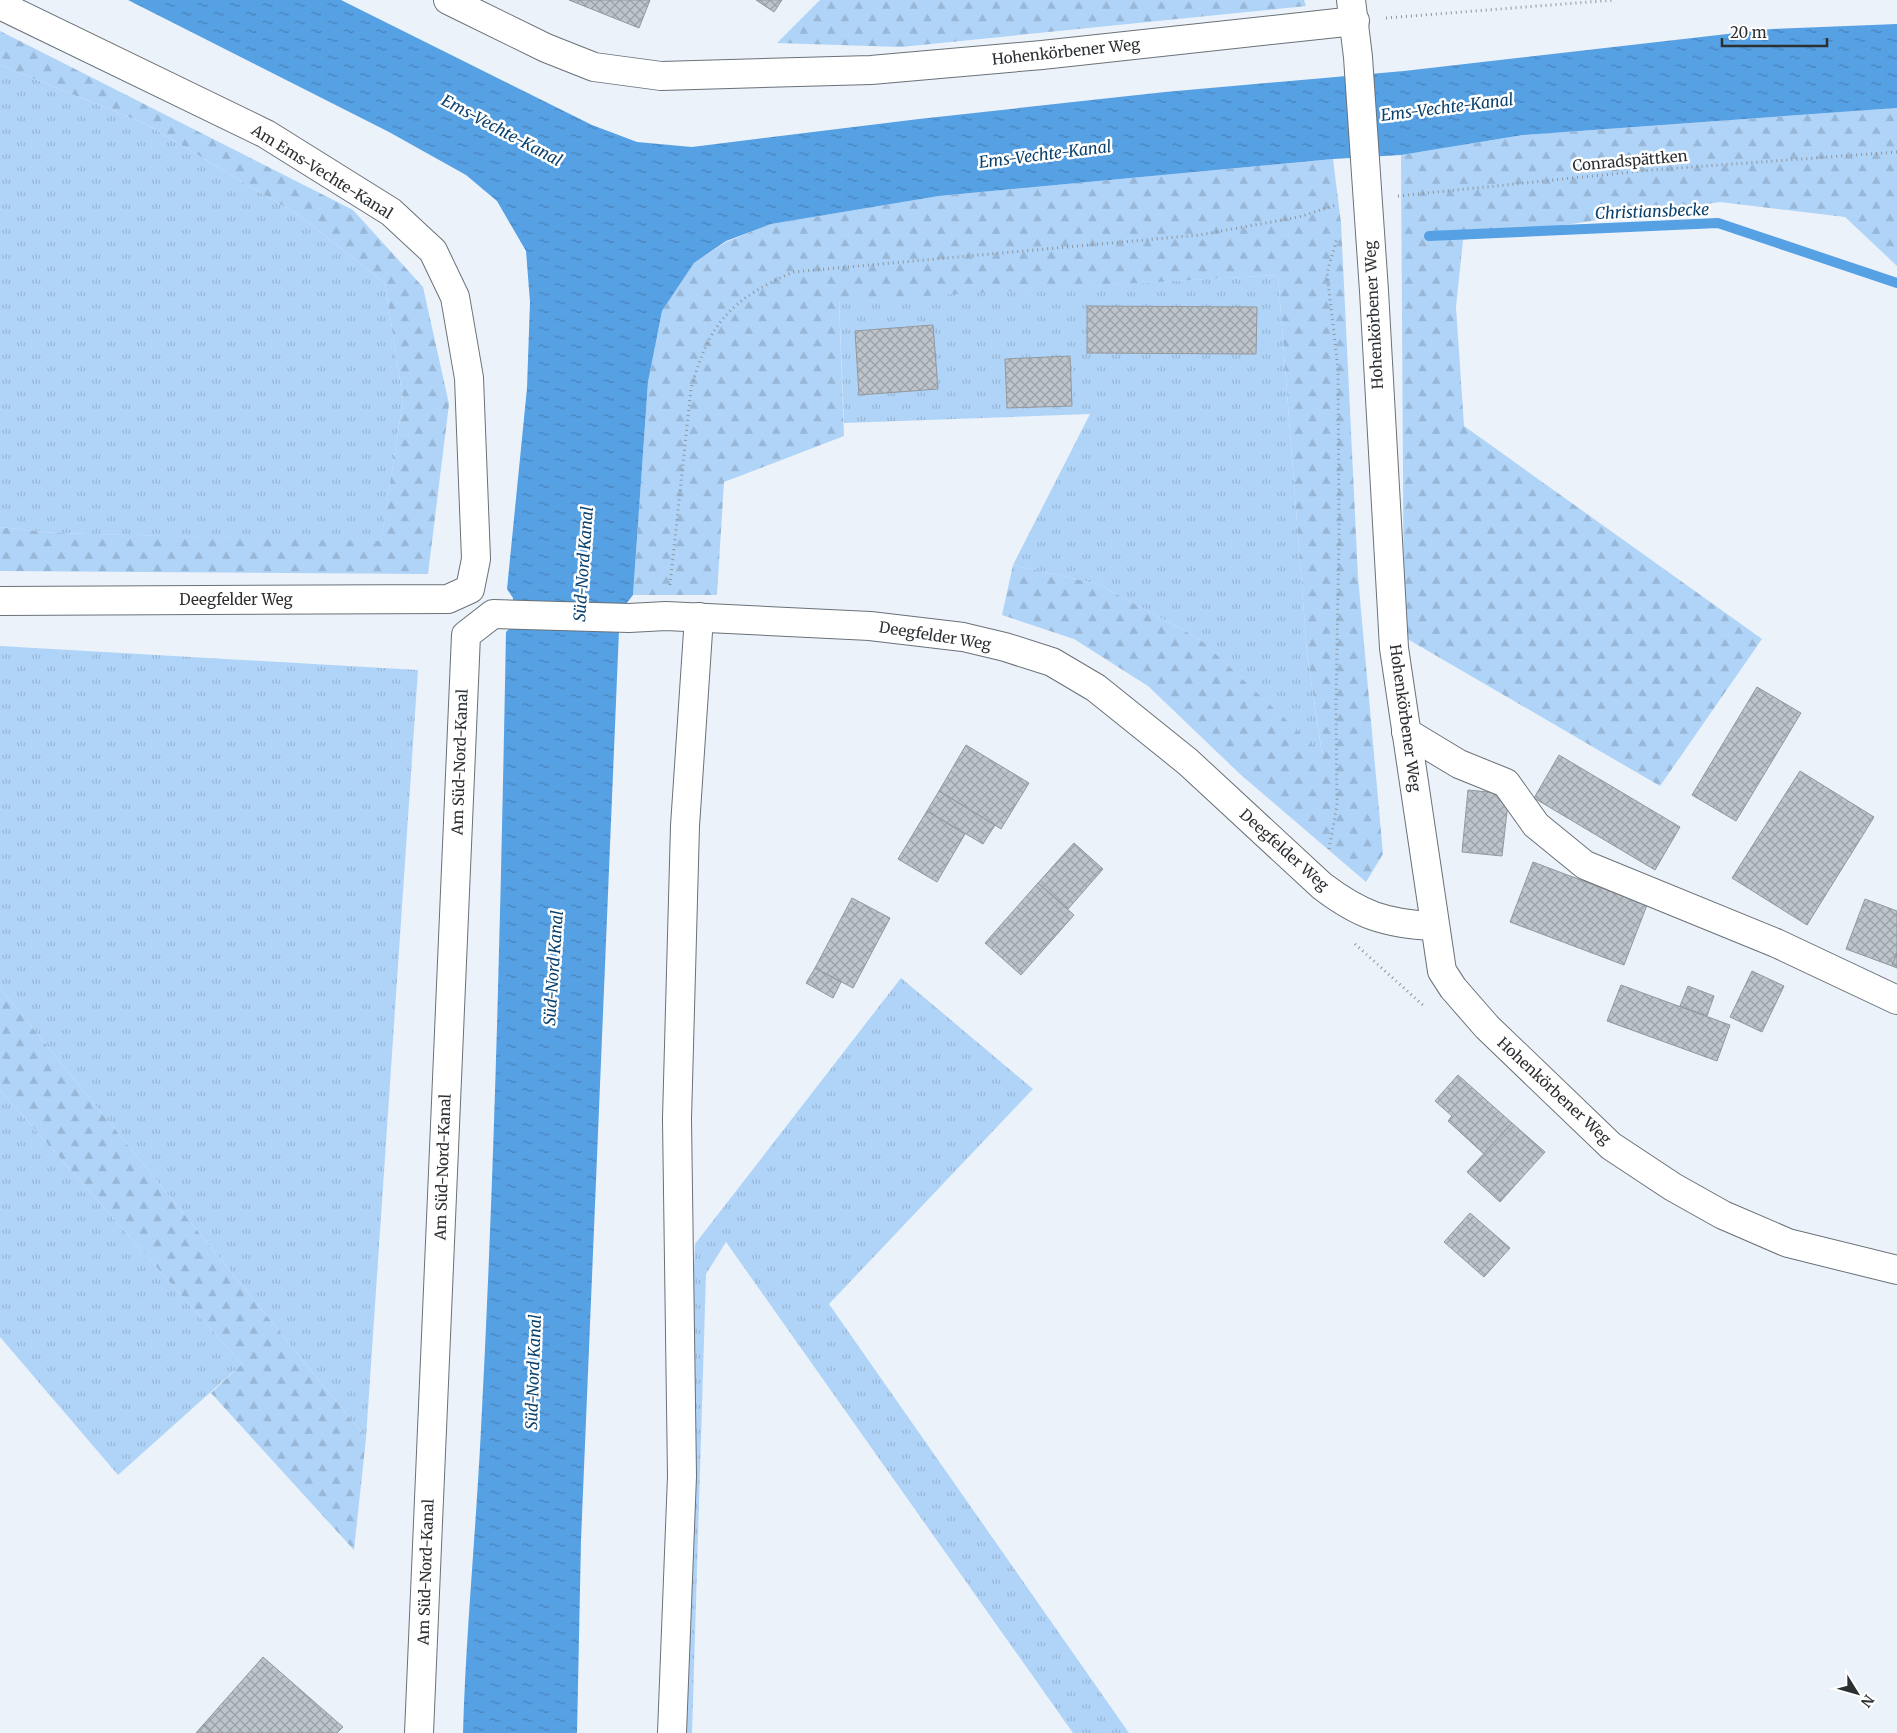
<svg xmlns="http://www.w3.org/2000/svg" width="1897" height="1733" font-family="Merriweather,serif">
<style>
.grass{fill:url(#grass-tufts)}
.forest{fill:url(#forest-firs)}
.water{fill:url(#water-ripples)}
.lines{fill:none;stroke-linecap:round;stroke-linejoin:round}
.stream{stroke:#56a0e4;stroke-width:10}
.building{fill:url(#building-cross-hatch);stroke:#92989f}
.minor-casing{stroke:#6a7177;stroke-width:30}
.path{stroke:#8f959a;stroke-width:3;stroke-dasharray:1 4;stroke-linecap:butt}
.minor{stroke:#fff;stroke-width:28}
.labels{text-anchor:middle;stroke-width:5;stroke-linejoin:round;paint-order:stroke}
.street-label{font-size:15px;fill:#2d3033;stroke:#fff}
.water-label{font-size:16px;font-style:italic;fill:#0a416d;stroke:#fff}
</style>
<defs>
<pattern id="grass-tufts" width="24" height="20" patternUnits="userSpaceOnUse" patternTransform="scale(1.25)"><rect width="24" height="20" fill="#b0d4f8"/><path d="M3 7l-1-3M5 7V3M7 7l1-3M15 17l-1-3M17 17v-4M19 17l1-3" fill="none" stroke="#98b6d5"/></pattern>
<pattern id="forest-firs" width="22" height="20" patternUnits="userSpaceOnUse" patternTransform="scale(1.25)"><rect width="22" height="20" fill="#b0d4f8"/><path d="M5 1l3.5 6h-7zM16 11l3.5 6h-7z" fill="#98b6d5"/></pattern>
<pattern id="water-ripples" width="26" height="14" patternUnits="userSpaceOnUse" patternTransform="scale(1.25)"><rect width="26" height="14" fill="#56a0e4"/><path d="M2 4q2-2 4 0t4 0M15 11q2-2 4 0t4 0" fill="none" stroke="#4883b9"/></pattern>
<pattern id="building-cross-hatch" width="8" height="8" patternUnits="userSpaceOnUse" patternTransform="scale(1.25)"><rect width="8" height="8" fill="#bdc4cb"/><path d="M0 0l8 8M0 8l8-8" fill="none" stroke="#9aa0a5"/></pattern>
</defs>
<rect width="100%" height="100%" fill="#ebf2fa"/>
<g class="grass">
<path d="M0 65 146 124 300 216 385 283 403 400 381 542 55 533 0 527Z"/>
<path d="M1278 275 1307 653 1322 755 1201 640 1098 584 1013 565 1090 414 844 423 839 300Z"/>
<path d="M0 646 418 670 366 1438 0 988Z"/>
<path d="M901 978 1033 1089 829 1304 1129 1733H1073L726 1242 706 1274 692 1733H676L695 1244Z"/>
<path d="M0 1090 242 1364 118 1475 0 1337Z"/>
</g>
<g class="forest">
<path d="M820 0H1304L1306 6 901 47 777 43Z"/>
<path d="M0 31 353 210 423 287 449 404 428 574 0 571V527L55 533 381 541 403 400 385 283 300 216 146 124 0 65Z"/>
<path d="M1897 108V266L1845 217 1720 202 1463 240 1456 307 1464 426 1762 639 1660 786 1404 637 1401 155 1523 135Z"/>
<path d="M1333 159 1341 223 1358 577 1383 854 1366 882 1240 774 1148 686 1074 639 1002 615 1013 565 1098 584 1201 640 1322 754 1307 653 1278 275 839 301 844 436 724 482 717 595H633L648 382 662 311 694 263 726 242 771 224 939 196Z"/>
<path d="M0 988 366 1438 354 1550 211 1393 242 1364 0 1090Z"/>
</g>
<path class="water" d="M128 0H341L592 125 637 142 692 147 919 119 1165 92 1404 71 1771 29 1897 24V108L1523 135 1401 155 1333 159 939 196 771 224 726 241 694 263 662 311 648 382 633 595 626 604 619 630 581 1540 577 1733H463C466 1631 476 1531 481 1429 495 1164 501 898 506 632L513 625V598L507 589 527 388 530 302 526 251 497 201 466 175 389 132Z"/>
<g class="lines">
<path class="stream" d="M1429 236 1718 223 1897 283"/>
</g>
<g class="building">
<path d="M569 0H650L639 28Z"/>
<path d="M756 0H782L774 12Z"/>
<path d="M1087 306 1257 307 1256 354 1087 353Z"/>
<path d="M933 325 938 389 859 395 855 331Z"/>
<path d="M1070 356 1072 406 1007 408 1005 359Z"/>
<path d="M1757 687 1801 713 1736 821 1692 795Z"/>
<path d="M966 745 1029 783 1001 829 939 791Z"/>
<path d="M1559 755 1680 827 1655 870 1534 798Z"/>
<path d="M1800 771 1874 817 1807 925 1732 878Z"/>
<path d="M1468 790 1509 794 1502 856 1462 852Z"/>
<path d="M939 791 995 825 983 844 927 811Z"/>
<path d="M927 811 965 834 937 882 898 859Z"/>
<path d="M1074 843 1103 869 1068 909 1038 883Z"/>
<path d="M1533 862 1647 905 1624 965 1510 922Z"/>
<path d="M1038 883 1074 915 1021 975 985 943Z"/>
<path d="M852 898 890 918 853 988 815 968Z"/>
<path d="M1865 899 1897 911V953L1892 966 1846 949Z"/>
<path d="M1897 953V968L1892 966Z"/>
<path d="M815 968 841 982 833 998 806 983Z"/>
<path d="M1752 971 1784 986 1762 1032 1730 1017Z"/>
<path d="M1621 985 1730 1025 1717 1061 1607 1021Z"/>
<path d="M1688 986 1714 996 1707 1016 1680 1006Z"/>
<path d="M1458 1075 1512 1123 1484 1154 1448 1121 1452 1116 1435 1101Z"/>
<path d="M1512 1123 1545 1152 1500 1202 1467 1172Z"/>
<path d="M1470 1213 1510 1248 1484 1277 1444 1242Z"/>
<path d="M263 1657 343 1727 337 1733H212L203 1725Z"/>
<path d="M203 1725 212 1733H196Z"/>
</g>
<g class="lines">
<defs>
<g id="minor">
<path d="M448 0 546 48 594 67 661 76 871 70 1042 55 1355 21"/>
<path d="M1351 0 1358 57 1374 291 1394 648 1442 971 1453 988 1487 1027 1611 1146 1673 1187 1723 1215 1788 1243 1897 1270"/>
<path d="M0 5 266 134 391 212 433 251 455 297 469 378 476 559 470 589 448 599 0 601"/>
<path d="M1406 732 1459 764 1506 783 1536 825 1585 865 1776 943 1897 1000"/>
<path d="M419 1733 466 635 493 614 629 618 666 616 870 626 963 637 1005 647 1052 662 1096 688 1188 762 1322 886C1360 915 1386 924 1434 926"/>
<path d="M672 1733 682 1476 677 1119 685 826 699 617"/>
</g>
</defs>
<use href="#minor" class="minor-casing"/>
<g class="path">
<path d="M1386 18 1614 0"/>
<path d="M1398 196 1651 170 1897 152"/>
<path d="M670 585 691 389C709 323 730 300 793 272L1199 235 1299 217 1336 205"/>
<path d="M1329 849 1337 806 1336 705 1339 538 1338 368 1327 273 1337 238"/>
<path d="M1355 944 1425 1007"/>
</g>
<use href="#minor" class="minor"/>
</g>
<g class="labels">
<g class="street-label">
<text transform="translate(1066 52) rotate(-6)" y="5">Hohenkörbener Weg</text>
<text transform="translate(1630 161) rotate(-5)" y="5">Conradspättken</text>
<text transform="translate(322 172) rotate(32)" y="5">Am Ems-Vechte-Kanal</text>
<text transform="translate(1374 315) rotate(-93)" y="5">Hohenkörbener Weg</text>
<text x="236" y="605">Deegfelder Weg</text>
<text transform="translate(935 636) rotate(9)" y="5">Deegfelder Weg</text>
<text transform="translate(1405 718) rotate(82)" y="5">Hohenkörbener Weg</text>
<text transform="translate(460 762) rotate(-88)" y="5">Am Süd-Nord-Kanal</text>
<text transform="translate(1284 850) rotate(42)" y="5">Deegfelder Weg</text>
<text transform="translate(1554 1091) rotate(43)" y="5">Hohenkörbener Weg</text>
<text transform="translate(443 1167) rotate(-88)" y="5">Am Süd-Nord-Kanal</text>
<text transform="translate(426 1572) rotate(-88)" y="5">Am Süd-Nord-Kanal</text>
</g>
<g class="water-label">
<text transform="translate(1447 107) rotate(-7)" y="6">Ems-Vechte-Kanal</text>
<text transform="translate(502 130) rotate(28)" y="6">Ems-Vechte-Kanal</text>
<text transform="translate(1045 154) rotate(-7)" y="6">Ems-Vechte-Kanal</text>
<text transform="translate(1652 211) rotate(-2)" y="6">Christiansbecke</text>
<text transform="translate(583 564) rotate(-86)" y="6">Süd-Nord Kanal</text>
<text transform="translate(553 968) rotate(-86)" y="6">Süd-Nord Kanal</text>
<text transform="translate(533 1372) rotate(-88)" y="6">Süd-Nord Kanal</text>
</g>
</g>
<g transform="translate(1857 1693) rotate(127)" stroke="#ffffff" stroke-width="4" paint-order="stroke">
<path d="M0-4L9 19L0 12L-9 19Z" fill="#2d3033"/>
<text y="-8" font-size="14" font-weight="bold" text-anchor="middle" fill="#2d3033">N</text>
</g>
<path d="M1722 38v8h105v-8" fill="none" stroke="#2d3033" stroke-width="2.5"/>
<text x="1730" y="38" font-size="15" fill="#2d3033" stroke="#ffffff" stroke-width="4" paint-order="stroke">20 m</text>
</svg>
